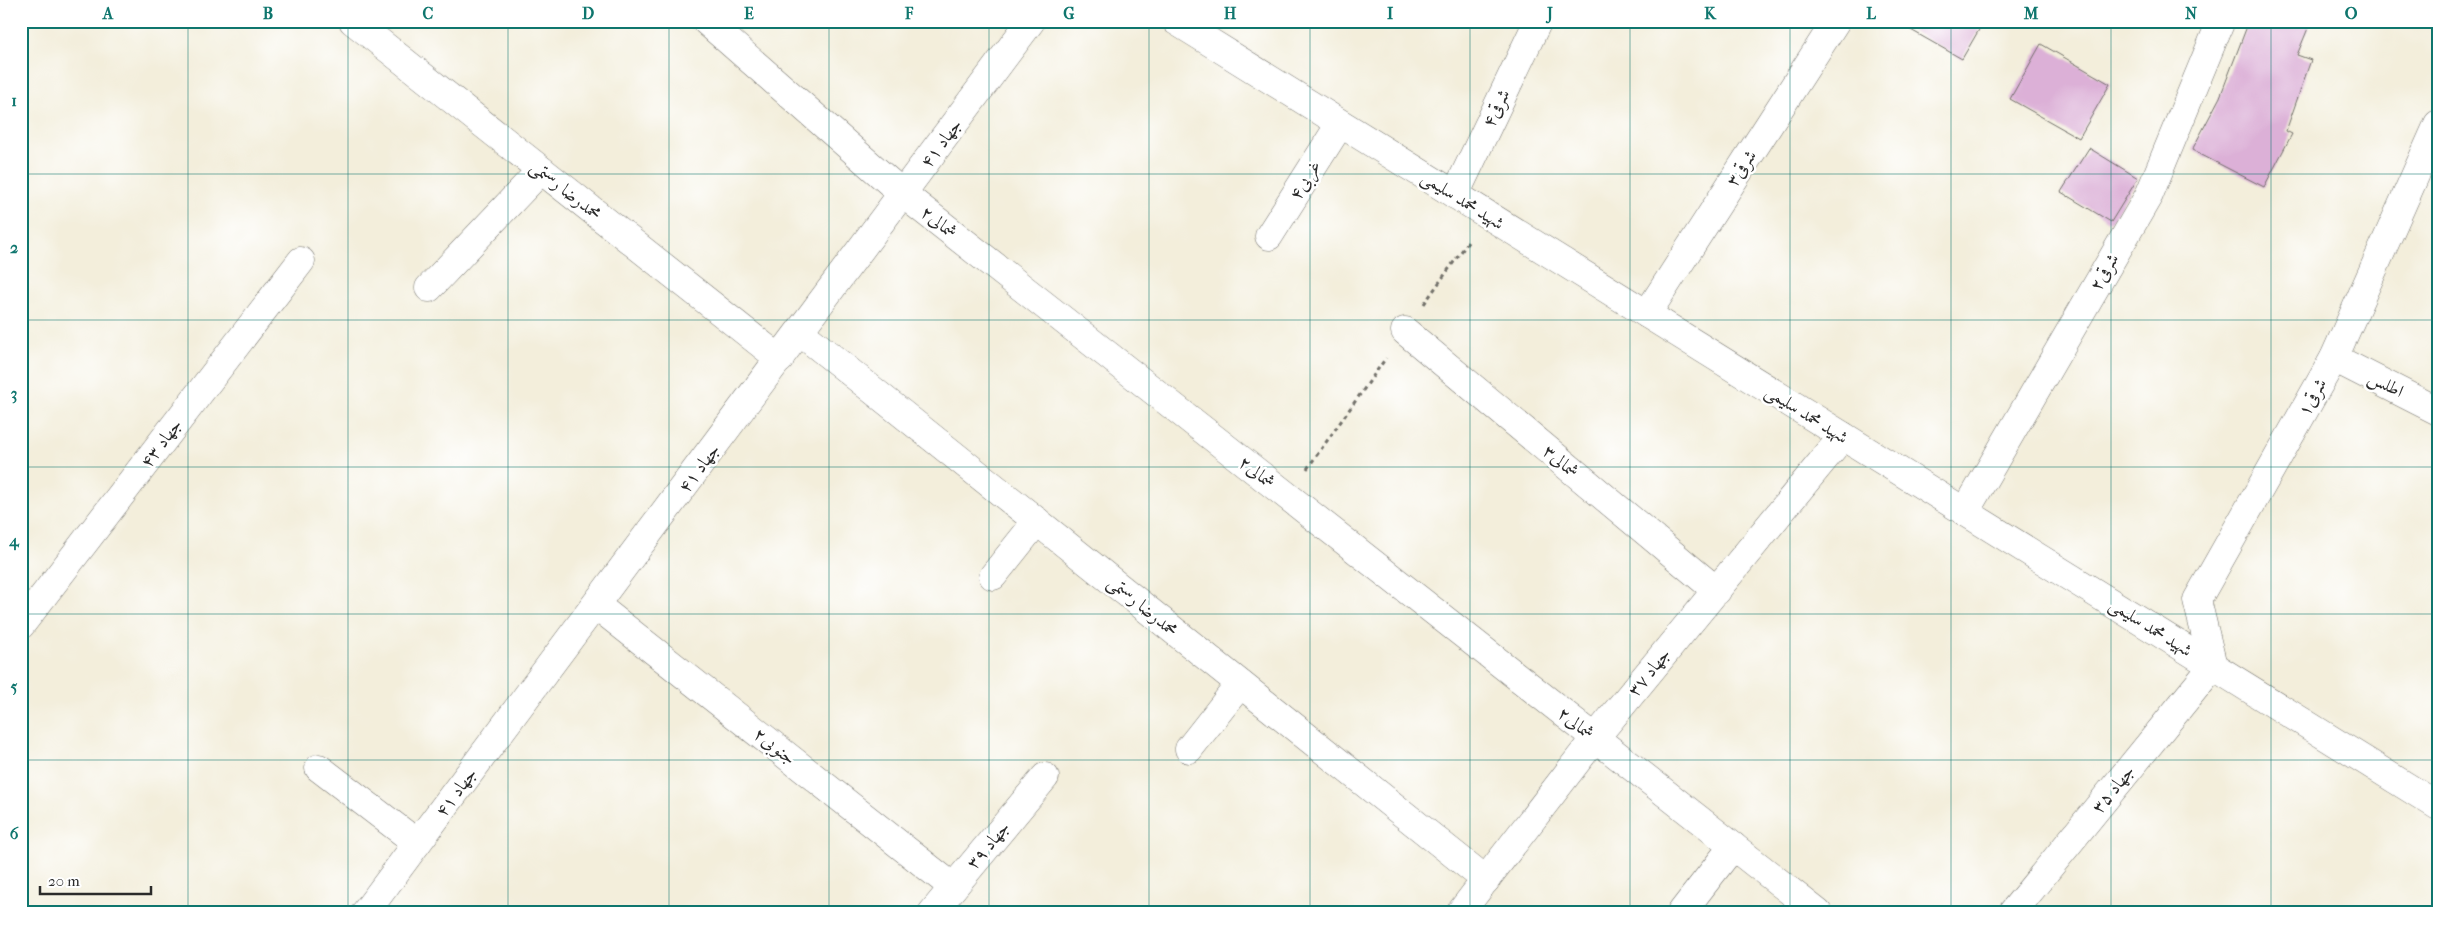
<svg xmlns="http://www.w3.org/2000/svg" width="2459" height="934" font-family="'IM FELL French Canon',Amiri,serif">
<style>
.building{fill:#dcb0d7}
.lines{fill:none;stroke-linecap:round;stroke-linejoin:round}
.street-casing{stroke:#716f69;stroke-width:29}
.path{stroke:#716f69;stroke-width:3;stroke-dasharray:4 4;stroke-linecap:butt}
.street{stroke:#fff;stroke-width:28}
.grid{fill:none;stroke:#0f766e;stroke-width:1;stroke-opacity:0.55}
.labels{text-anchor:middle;stroke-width:5;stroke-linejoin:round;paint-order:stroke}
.street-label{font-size:18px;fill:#2b2b2b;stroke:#fff}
.neatline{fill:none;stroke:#0f766e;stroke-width:2}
.grid-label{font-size:16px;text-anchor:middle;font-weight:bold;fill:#0f766e}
</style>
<rect width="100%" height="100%" fill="#fff"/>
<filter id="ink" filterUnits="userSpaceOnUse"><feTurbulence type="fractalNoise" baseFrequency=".02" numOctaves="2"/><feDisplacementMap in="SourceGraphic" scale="10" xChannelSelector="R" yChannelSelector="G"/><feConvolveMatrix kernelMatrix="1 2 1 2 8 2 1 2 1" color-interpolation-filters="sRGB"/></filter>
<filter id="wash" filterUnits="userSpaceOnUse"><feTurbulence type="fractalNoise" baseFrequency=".0096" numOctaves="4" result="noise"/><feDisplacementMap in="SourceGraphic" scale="20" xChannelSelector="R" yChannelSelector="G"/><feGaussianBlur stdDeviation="1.12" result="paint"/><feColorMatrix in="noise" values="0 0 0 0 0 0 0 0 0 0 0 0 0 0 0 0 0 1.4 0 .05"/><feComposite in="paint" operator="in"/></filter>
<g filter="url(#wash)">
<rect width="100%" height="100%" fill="#f3eedb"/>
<g id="blocks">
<g class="building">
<path d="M1895 21H1984L1962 59Z"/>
<path d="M2249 21H2311L2297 55 2311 60 2286 131 2292 134 2264 187 2192 150 2220 97Z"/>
<path d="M2041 44 2110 84 2079 138 2010 99Z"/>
<path d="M2089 148 2138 178 2111 222 2061 192Z"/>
</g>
</g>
</g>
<g filter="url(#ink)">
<use href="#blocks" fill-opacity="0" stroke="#716f69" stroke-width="1"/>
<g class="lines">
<defs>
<g id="street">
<path d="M353 21 780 359"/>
<path d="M706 21 903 194 1818 913"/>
<path d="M1176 21 2438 806"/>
<path d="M1455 195 1538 21"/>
<path d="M1269 236 1340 124"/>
<path d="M429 288 541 170"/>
<path d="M1647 314 1836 21"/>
<path d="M1405 331 1717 591"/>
<path d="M800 332 1486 880"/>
<path d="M2334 358 2438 411"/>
<path d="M1965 512 2149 195 2221 21"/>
<path d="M993 576 1037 521"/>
<path d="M596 605 953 887"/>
<path d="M21 625 301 261"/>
<path d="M1189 749 1240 684"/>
<path d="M319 768 417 843"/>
<path d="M365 913 1031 21"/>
<path d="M932 913 1045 777"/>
<path d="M1460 913 1595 738 1843 436"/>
<path d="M1681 913 1733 846"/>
<path d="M2012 913 2213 666 2197 600 2334 358 2438 124"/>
</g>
</defs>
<use href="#street" class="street-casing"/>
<g class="path">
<path d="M1424 304 1468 242"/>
<path d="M1307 469 1386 358"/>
</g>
<use href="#street" class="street"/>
</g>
</g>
<path class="grid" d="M188 21V913M348 21V913M508 21V913M669 21V913M829 21V913M989 21V913M1149 21V913M1310 21V913M1470 21V913M1630 21V913M1790 21V913M1951 21V913M2111 21V913M2271 21V913M21 174H2438M21 320H2438M21 467H2438M21 614H2438M21 760H2438"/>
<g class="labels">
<g class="street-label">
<text transform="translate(1496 108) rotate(-64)" y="6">شرقی۴</text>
<text transform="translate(941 143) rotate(-53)" y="6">جهاد ۴۱</text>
<text transform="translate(1741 168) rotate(-57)" y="6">شرقی۳</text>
<text transform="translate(1305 180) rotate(-58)" y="6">غربی۴</text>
<text transform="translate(566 190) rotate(38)" y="6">محمدرضا رستمی</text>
<text transform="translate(1463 200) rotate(32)" y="6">شهید محمد سلیمی</text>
<text transform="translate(939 222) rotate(38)" y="6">شمالی۲</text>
<text transform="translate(2104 272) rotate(-60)" y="6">شرقی۲</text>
<text transform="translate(2386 384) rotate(27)" y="6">اطلس</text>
<text transform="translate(2312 397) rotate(-61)" y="6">شرقی۱</text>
<text transform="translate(1807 414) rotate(32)" y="6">شهید محمد سلیمی</text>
<text transform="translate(161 443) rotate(-53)" y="6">جهاد ۴۳</text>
<text transform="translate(1561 461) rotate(40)" y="6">شمالی۳</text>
<text transform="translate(699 468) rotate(-53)" y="6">جهاد ۴۱</text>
<text transform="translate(1257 472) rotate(38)" y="6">شمالی۲</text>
<text transform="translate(1143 606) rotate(39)" y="6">محمدرضا رستمی</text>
<text transform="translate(2151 627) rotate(32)" y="6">شهید محمد سلیمی</text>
<text transform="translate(1649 672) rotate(-51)" y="6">جهاد ۳۷</text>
<text transform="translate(1576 723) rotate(38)" y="6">شمالی۲</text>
<text transform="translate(775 746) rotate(38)" y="6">جنوبی۲</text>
<text transform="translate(2113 789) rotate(-51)" y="6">جهاد ۳۵</text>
<text transform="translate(456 792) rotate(-53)" y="6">جهاد ۴۱</text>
<text transform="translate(988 845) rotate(-50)" y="6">جهاد ۳۹</text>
</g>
</g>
<rect width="2459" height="934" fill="none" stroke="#fff" stroke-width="55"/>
<path d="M40 886v8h111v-8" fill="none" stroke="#2b2b2b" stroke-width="2.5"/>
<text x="48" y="886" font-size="15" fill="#2b2b2b" stroke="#ffffff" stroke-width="4" paint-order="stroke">20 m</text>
<rect x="28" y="28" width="2404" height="878" class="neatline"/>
<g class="grid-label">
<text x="108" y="19">A</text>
<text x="268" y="19">B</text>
<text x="428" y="19">C</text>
<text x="588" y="19">D</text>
<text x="749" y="19">E</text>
<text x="909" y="19">F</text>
<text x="1069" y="19">G</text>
<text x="1230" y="19">H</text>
<text x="1390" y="19">I</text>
<text x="1550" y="19">J</text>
<text x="1710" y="19">K</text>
<text x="1871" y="19">L</text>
<text x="2031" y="19">M</text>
<text x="2191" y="19">N</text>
<text x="2351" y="19">O</text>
<text x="14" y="106">1</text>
<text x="14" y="253">2</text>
<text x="14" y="399">3</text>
<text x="14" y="546">4</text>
<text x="14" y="692">5</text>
<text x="14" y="839">6</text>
</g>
</svg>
